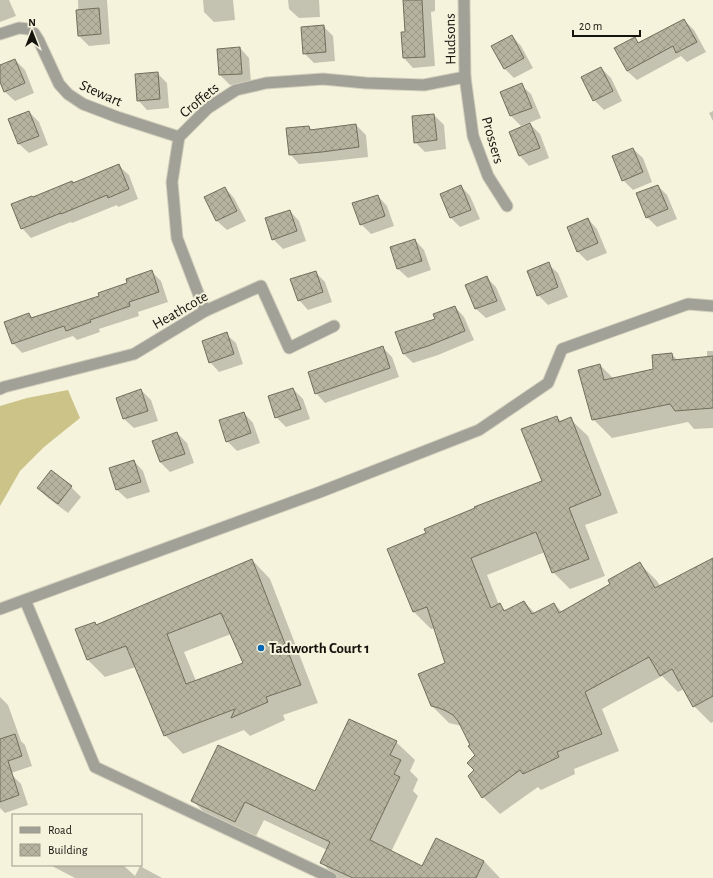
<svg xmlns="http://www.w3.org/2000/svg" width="713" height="878" font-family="'Alegreya Sans',sans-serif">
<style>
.grass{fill:#ccc388}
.shadow{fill:#0003;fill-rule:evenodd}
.building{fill:url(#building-cross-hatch);stroke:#716f5c;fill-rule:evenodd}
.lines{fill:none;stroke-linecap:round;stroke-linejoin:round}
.service-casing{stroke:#d2cfbc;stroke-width:13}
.minor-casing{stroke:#d2cfbc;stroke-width:13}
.service{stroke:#a2a198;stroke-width:11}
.minor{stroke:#a2a198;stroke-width:11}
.poi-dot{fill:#0366b3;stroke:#f6f3dd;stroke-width:1.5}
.labels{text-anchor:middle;stroke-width:4;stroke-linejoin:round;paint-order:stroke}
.street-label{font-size:15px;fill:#15140d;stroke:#f6f3dd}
.poi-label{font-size:15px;font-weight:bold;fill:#15140d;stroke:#f6f3dd;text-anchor:start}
</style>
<defs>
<pattern id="building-cross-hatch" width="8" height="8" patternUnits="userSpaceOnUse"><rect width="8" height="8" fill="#b6b39f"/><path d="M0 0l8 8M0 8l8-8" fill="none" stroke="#9c9988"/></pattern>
</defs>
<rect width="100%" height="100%" fill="#f6f3dd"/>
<path class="grass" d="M68 390 80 418 44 447 20 471 0 506V406L27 398Z"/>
<g class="shadow">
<path d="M0 0H9L16 16 0 22Z"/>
<path d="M78 0H107L110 44 89 46 79 36Z"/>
<path d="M203 0H233L235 20 214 22 204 12Z"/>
<path d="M288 0H319L320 17 299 18 289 9Z"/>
<path d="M404 0H435V11L431 12 435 66 413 68 404 58 406 32Z"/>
<path d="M684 20 694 30 706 52 687 62 681 56 637 80 627 71 634 38 639 43Z"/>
<path d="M323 26 333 36 335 61 314 63 304 53Z"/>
<path d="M512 36 521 46 533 68 514 78 505 69 493 46Z"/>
<path d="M240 48 249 58 251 83 230 85 220 75Z"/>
<path d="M15 60 25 70 34 93 15 101 5 92 0 79V66Z"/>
<path d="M601 68 611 78 622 101 604 110 594 100 582 78Z"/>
<path d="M157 73 167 83 169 108 147 110 138 100Z"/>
<path d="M521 85 531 94 541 118 521 126 511 116 502 93Z"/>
<path d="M713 111V121L709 113Z"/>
<path d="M29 112 39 122 48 145 29 153 19 144Z"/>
<path d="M434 115 444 125 446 149 425 152 415 142Z"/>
<path d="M530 124 540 134 549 158 529 166 520 156 510 132Z"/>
<path d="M356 125 366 135 368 157 332 161 299 164 290 154 309 127 313 131Z"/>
<path d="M633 149 643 158 652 182 633 190 623 180Z"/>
<path d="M119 166 129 175 138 199 118 207 117 205 72 223 71 222 31 238 22 228 33 198 72 182 74 184Z"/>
<path d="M461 186 470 196 480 219 460 227 450 217Z"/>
<path d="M658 186 667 195 677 219 657 227 647 217Z"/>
<path d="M225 188 234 198 246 221 227 230 217 221 206 198Z"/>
<path d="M378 196 387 206 394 226 371 234 361 224Z"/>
<path d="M290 211 299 221 306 241 283 249 273 239Z"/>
<path d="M588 219 597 229 607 253 587 261 577 251Z"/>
<path d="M415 240 424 250 431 270 408 278 398 269Z"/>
<path d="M548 264 558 273 568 297 548 305 538 295Z"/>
<path d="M151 271 161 281 168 302 138 312 139 316 99 329 100 332 77 340 73 336 22 353 13 343 29 314 33 318 100 296Z"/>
<path d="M315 272 325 282 332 302 308 310 299 300Z"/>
<path d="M486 277 496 287 506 310 486 318 476 309 467 285Z"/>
<path d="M455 307 464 317 474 340 438 355 413 363 404 354 437 319Z"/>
<path d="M226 334 236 343 243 364 219 372 210 362Z"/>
<path d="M382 347 392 357 399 377 325 403 316 393Z"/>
<path d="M707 351H713V428L694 429 688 422 612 438 593 419 600 365 614 379 654 370 672 354 678 361 707 358Z"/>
<path d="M293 389 303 399 310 419 286 427 276 417Z"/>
<path d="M141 390 151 400 158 421 134 428 124 419 117 399Z"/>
<path d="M244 413 253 423 260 443 237 451 227 441Z"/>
<path d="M556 417 562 422 570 419 588 436 618 513 585 525 605 576 570 589 553 572 545 552 487 575 499 605 506 611 524 602 535 613 554 604 562 612 611 585 640 564 657 581 660 586 713 559V722L711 723 694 706 684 689 678 692 662 676 602 709 619 751 574 769 575 774 541 790 538 787 500 814 483 797 475 770 477 756 462 726 449 723 432 706 446 663 435 628 431 629 414 612 389 550 543 481Z"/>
<path d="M177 433 187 443 194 463 170 472 160 462Z"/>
<path d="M134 461 143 471 150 492 127 499 117 490Z"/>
<path d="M71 487 81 497 68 513 48 498 38 488Z"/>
<path d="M252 560 270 579 318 703 283 715 285 720 250 736 244 730 183 754 165 735 136 667 105 677 87 659 95 623 98 626ZM231 634 244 663 196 681 184 652Z"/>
<path d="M0 697 8 705 21 741 25 745 32 766 8 774 0 766Z"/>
<path d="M396 742 415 760 410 771 418 779 413 791 418 796 391 852 423 867 484 861 500 878H337L321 862 327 850 264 820 254 840 211 819 193 801 315 792Z"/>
<path d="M12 775 21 784 28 805 5 813 0 808V779Z"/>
<path d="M50 865H123L135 876 140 866 162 878H75Z"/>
</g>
<g class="building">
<path d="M403 0H422L425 57 403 58 401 32H405Z"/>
<path d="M99 8 101 34 78 36 76 10Z"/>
<path d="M684 19 697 42 676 53 673 46 627 71 614 48 635 37 638 43Z"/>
<path d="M324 25 326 52 303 54 301 27Z"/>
<path d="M512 35 524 58 504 69 491 46Z"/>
<path d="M240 47 242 74 219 75 217 49Z"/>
<path d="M15 59 25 83 4 92 0 82V65Z"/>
<path d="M601 67 613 91 593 101 581 77Z"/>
<path d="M158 72 160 99 137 101 135 74Z"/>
<path d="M522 83 532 108 510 116 500 92Z"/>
<path d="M29 111 39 136 18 144 8 119Z"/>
<path d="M434 114 437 140 414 143 412 116Z"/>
<path d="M530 123 540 148 519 156 509 132Z"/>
<path d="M356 124 359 147 322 152 289 155 286 128 309 126 310 130Z"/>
<path d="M633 148 643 172 622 181 612 156Z"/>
<path d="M119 164 129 189 108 198 107 195 61 214V213L21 229 11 204 32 196 33 197 72 181 73 183Z"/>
<path d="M461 185 471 210 450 218 440 194Z"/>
<path d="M658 185 668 209 646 218 636 193Z"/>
<path d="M225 187 237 211 216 221 204 197Z"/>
<path d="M378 195 385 216 360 225 352 203Z"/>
<path d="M290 210 297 231 272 240 265 218Z"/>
<path d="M588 218 598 243 577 252 567 227Z"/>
<path d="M415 239 422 261 397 269 390 247Z"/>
<path d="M549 262 558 287 537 296 527 271Z"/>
<path d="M152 270 159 292 129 302 130 306 90 320 91 322 66 331 64 326 12 344 4 322 29 313 31 318 99 296 98 293 127 283 126 279Z"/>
<path d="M316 271 323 292 298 301 290 279Z"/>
<path d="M487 276 497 301 475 309 465 285Z"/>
<path d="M455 306 465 331 428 346 403 354 395 332 435 319 433 314Z"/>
<path d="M227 332 234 354 209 363 202 341Z"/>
<path d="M383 346 390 368 315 394 308 372Z"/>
<path d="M672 353 673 360 713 356V408L675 411 670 404 592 420 578 370 600 364 604 380 653 369 652 355Z"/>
<path d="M293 388 301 409 275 418 268 396Z"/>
<path d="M141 389 148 411 123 419 116 398Z"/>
<path d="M244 412 251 433 226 442 219 420Z"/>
<path d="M557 416 559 422 571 417 601 495 569 508 589 559 552 573 536 532 471 558 491 608 500 603 504 611 524 601 532 614 554 603 559 613 610 584 608 580 640 562 655 588 713 558V696L693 707 672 669 660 676 649 657 585 692 602 734 557 752 559 757 523 774 520 770 482 798 468 776 474 770 467 763 475 755 468 746 470 745 458 721 453 715 446 711 439 708 431 706 418 674 445 663 427 607 413 612 387 549 426 533 424 529 475 508 474 507 542 481 521 429Z"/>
<path d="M177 432 185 454 160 462 152 441Z"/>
<path d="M134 460 141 482 116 490 109 468Z"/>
<path d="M51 470 72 486 58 504 37 488Z"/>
<path d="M252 559 301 685 266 697 268 702 231 718 235 709 164 736 126 646 87 660 75 629 95 622 96 625ZM221 613 243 663 186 684 167 634Z"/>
<path d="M349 719 397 741 390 755 401 760 394 774 400 777 370 840 422 866 436 838 484 861 476 878H353L320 863 330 842 245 802 235 822 191 801 218 745 315 791Z"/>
<path d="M15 734 22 756 8 761 19 795 0 802V739Z"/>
</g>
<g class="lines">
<defs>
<g id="service">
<path d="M25 600 95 767 331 878"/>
<path d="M0 609 320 492 479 430 548 383 562 349 688 304 713 306"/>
</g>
<g id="minor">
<path d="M464 0 465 77 473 136 488 176 507 206"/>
<path d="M0 34 19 28 29 29 34 33 39 41 59 84 68 94 83 104 117 117 179 137"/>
<path d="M205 311 177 238 172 182 179 137 208 108 236 90 266 83 323 79 366 83 424 85 465 77"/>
<path d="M0 389 4 387 134 354 205 311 261 286 289 348 334 326"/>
</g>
</defs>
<use href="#service" class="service-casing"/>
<use href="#minor" class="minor-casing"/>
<use href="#service" class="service"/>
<use href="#minor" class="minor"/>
</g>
<circle class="poi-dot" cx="261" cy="648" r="4"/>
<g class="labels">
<g class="street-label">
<text transform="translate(450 39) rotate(-91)" y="5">Hudsons</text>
<text transform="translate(101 93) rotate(24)" y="5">Stewart</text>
<text transform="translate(199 100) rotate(-39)" y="5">Croffets</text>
<text transform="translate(493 140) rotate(74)" y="5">Prossers</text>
<text transform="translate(180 310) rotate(-30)" y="5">Heathcote</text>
</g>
<g class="poi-label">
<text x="269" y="653">Tadworth Court 1</text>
</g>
</g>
<rect x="12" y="814" width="130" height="52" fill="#f6f3dd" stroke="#9c9a8a"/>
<rect x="20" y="827" width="20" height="6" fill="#a2a198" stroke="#9c9a8a"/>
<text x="48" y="834" font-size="12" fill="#15140d">Road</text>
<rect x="20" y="844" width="20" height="12" fill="url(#building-cross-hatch)" stroke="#9c9a8a"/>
<text x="48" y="854" font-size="12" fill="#15140d">Building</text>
<g transform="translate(32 32)" stroke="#f6f3dd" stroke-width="3" paint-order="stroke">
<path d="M0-3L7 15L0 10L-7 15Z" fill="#15140d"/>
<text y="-6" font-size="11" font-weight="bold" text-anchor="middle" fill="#15140d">N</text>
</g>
<path d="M573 30v6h67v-6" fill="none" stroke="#15140d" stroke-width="2"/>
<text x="579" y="30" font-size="12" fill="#15140d" stroke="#f6f3dd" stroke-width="3" paint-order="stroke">20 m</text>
</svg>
